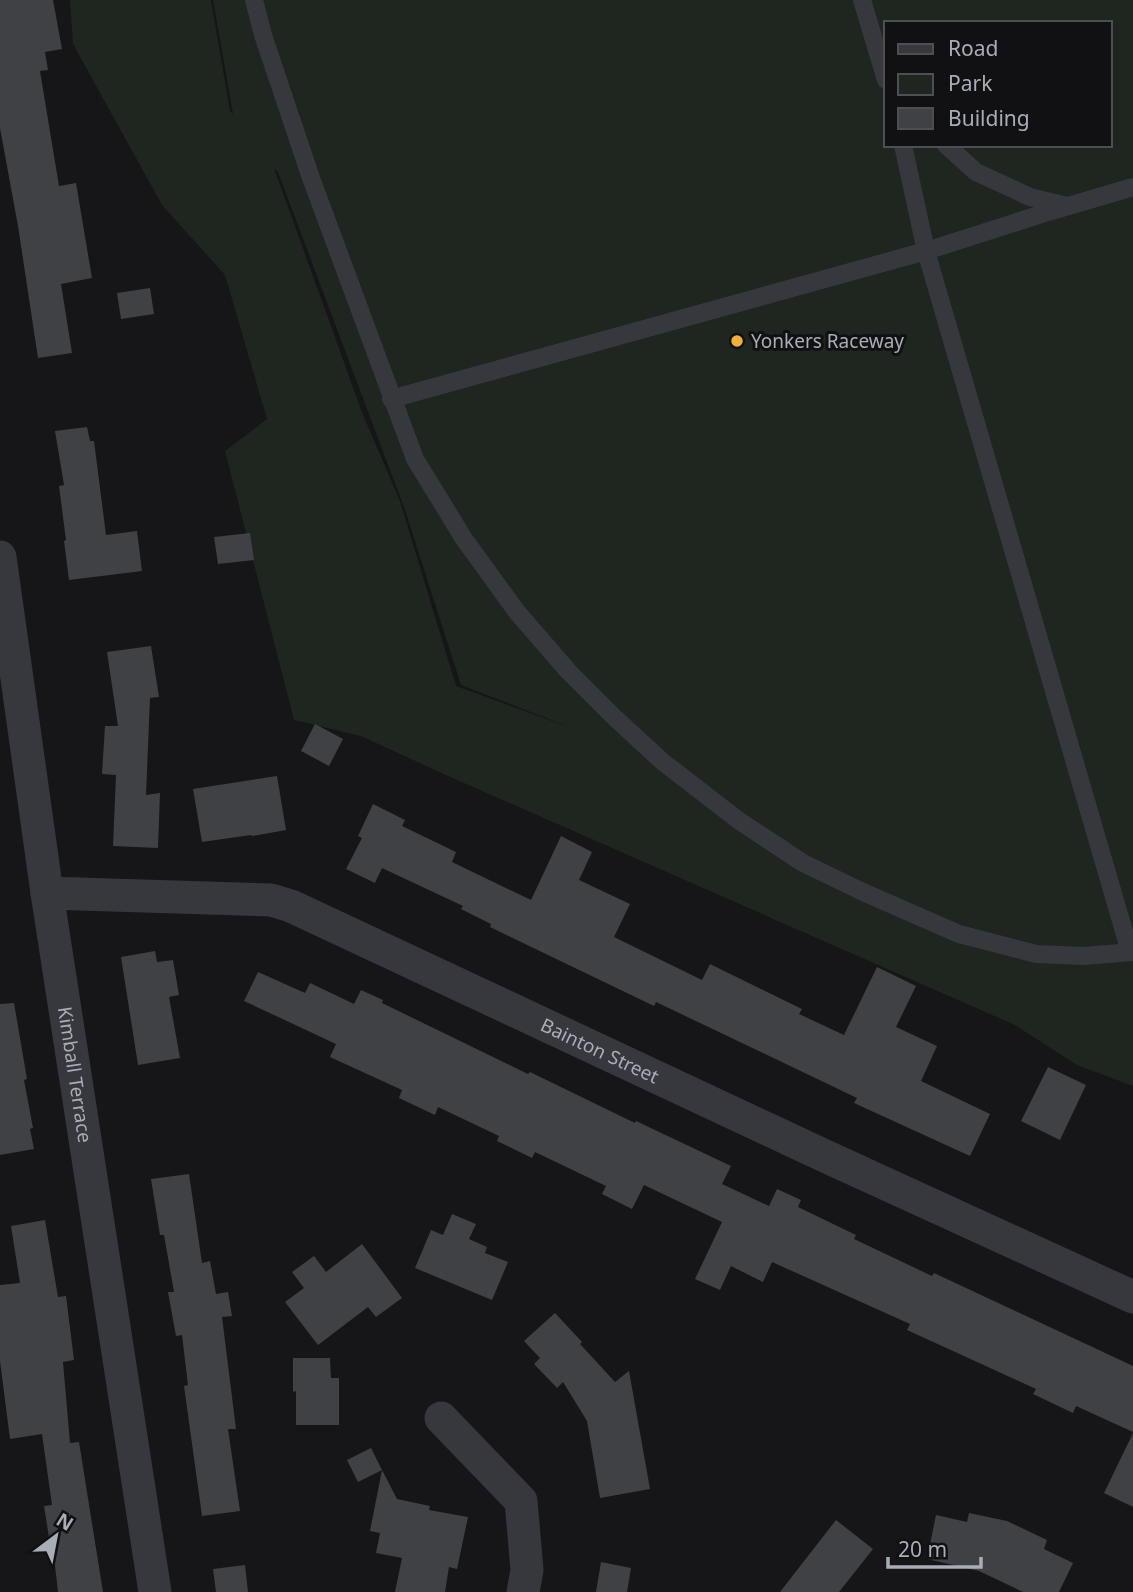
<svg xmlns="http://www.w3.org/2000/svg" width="1133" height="1592" font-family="'Noto Sans',sans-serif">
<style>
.green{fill:#1e261f;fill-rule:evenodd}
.building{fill:#404145}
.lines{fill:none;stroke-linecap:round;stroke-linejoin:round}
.service{stroke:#37383d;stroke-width:18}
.minor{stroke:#37383d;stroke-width:33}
.poi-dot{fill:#f2b134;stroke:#111113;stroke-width:2.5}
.labels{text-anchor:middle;stroke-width:6;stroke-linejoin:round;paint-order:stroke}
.poi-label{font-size:19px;fill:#a8adb8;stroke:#111113;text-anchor:start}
.street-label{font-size:19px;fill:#a8adb8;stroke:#111113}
</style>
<rect width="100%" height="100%" fill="#161618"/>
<path class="green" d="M70 0H211L230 111 233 114 213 0H1133V1086L1077 1065 1015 1025 448 776 361 736 294 720 225 451 267 419 225 275 162 205 73 44ZM886 23H1110V145H886ZM274 168 278 172 405 510 461 685 574 729 456 686 400 501 363 415Z"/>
<g class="building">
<path d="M0 0H53L62 49 45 52 48 70 40 71 59 186 76 183 92 278 61 284 72 353 38 358 18 226 0 128Z"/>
<path d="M150 288 154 314 121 319 117 293Z"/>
<path d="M87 427 90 441H94L106 535 137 531 142 571 69 580 64 541 66 540 59 486 64 485 55 431Z"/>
<path d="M250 533 254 560 218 564 214 537Z"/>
<path d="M151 646 159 697 150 698 146 795 160 793 158 848 113 846 116 775 102 774 105 726H118L107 652Z"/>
<path d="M315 724 343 739 329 766 301 751Z"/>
<path d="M277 776 286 830 252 836 251 835 202 842 193 789Z"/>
<path d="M373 804 405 820 402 826 456 852 452 862 531 900 561 836 592 852 579 880 630 904 614 937 702 980 710 964 802 1009 799 1014 844 1035 877 967 916 986 896 1027 937 1046 921 1081 990 1114 970 1156 854 1103 857 1098 721 1033 656 1002 654 1006 490 927 491 924 461 909 463 906 382 868 375 883 346 869 362 838 358 836Z"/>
<path d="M155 951 157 962 173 960 179 995 169 997 180 1058 138 1065 121 957Z"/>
<path d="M258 972 305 993 310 983 354 1004 361 990 383 1000 382 1003 528 1074 530 1072 635 1123 636 1121 731 1166 722 1184 769 1206 777 1189 801 1200 798 1207 856 1235 854 1239 932 1276 934 1273 1133 1366V1432L1076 1406 1073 1413 1033 1394 1036 1389 907 1330 910 1324 772 1262 763 1282 731 1266 720 1290 695 1279 722 1222 644 1185 632 1209 602 1194 606 1186 535 1152 532 1158 497 1141 499 1136 438 1107 435 1115 399 1098 402 1090 330 1057 336 1044 244 1001Z"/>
<path d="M14 1003 27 1079 24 1080 33 1128 30 1129 34 1149 0 1155V1004Z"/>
<path d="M1048 1067 1086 1085 1060 1140 1021 1121Z"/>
<path d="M189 1174 202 1263 210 1261 216 1294 228 1292 232 1316 222 1317 236 1429H228L240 1511 202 1516 184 1386 188 1385 182 1335 176 1336 168 1292H174L164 1235H160L151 1179Z"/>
<path d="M452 1214 476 1224 469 1239 487 1247 485 1253 508 1262 492 1300 415 1268 431 1230 443 1235Z"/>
<path d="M45 1220 58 1297 66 1296 74 1360 63 1362 70 1443 79 1442 103 1592H58L54 1556H52L44 1506 52 1505 42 1434 10 1439 0 1361V1285L20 1283 11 1226Z"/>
<path d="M362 1244 402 1298 376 1317 368 1307 318 1345 285 1302 304 1288 292 1272 314 1256 326 1272Z"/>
<path d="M555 1313 582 1342 580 1344 615 1382 629 1371 650 1489 600 1498 587 1421 563 1382 557 1388 534 1364 540 1358 524 1341Z"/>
<path d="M293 1358H330L331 1378H339V1425H296V1391L293 1392Z"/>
<path d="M1133 1433V1507L1104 1493Z"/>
<path d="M371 1448 382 1470 358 1482 347 1460Z"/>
<path d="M382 1470 397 1499 430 1506 429 1510 468 1517 457 1569 449 1567 445 1592H395L402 1558 376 1553 380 1533 370 1531Z"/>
<path d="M969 1513 1007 1521 1047 1540 1044 1549 1073 1563 1059 1592H1023L979 1571 927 1559 936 1515 967 1522Z"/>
<path d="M836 1520 873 1549 839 1592H780Z"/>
<path d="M601 1562 631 1568 627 1592H596Z"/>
<path d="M245 1565 248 1592H216L213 1569Z"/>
</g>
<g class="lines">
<g class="service">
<path d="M254 0 263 35 311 178 415 459 464 539 517 612 568 671 613 716 663 762 738 820 803 863 863 892 959 934 1036 954 1083 956 1133 952"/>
<path d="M862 0 886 80"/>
<path d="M903 145 926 251 1130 952"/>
<path d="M946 145 976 172 1030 197 1067 206"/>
<path d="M391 399 926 251 1048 212 1133 187"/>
</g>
<g class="minor">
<path id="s1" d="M0 557 47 893 155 1592"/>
<path id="s2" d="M47 893 271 900 291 906 825 1156 1133 1297"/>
<path d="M441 1418 521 1501 527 1570 523 1592"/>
</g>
</g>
<circle class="poi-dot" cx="737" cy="341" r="7"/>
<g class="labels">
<g class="poi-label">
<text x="751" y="348">Yonkers Raceway</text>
</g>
<g class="street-label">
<text dy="7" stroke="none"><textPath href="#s2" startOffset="586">Bainton Street</textPath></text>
<text dy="7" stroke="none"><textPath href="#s1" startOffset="523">Kimball Terrace</textPath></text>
</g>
</g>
<rect x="884" y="21" width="228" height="126" fill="#111113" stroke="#4d4f55" stroke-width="2"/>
<rect x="898" y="44" width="35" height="10" fill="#37383d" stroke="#4d4f55" stroke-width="2"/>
<text x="948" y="56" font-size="21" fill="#a8adb8">Road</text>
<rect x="898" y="74" width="35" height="21" fill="#1e261f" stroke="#4d4f55" stroke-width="2"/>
<text x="948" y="91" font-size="21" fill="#a8adb8">Park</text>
<rect x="898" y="108" width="35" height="21" fill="#404145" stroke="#4d4f55" stroke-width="2"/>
<text x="948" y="126" font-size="21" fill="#a8adb8">Building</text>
<g transform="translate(56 1536) rotate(32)" stroke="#111113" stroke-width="5" paint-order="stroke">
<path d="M0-5L12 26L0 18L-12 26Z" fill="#a8adb8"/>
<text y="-10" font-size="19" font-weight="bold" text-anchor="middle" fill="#a8adb8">N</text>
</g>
<path d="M888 1557v10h93v-10" fill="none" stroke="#a8adb8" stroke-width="3.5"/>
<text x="898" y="1557" font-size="21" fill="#a8adb8" stroke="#111113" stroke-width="5" paint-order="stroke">20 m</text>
</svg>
